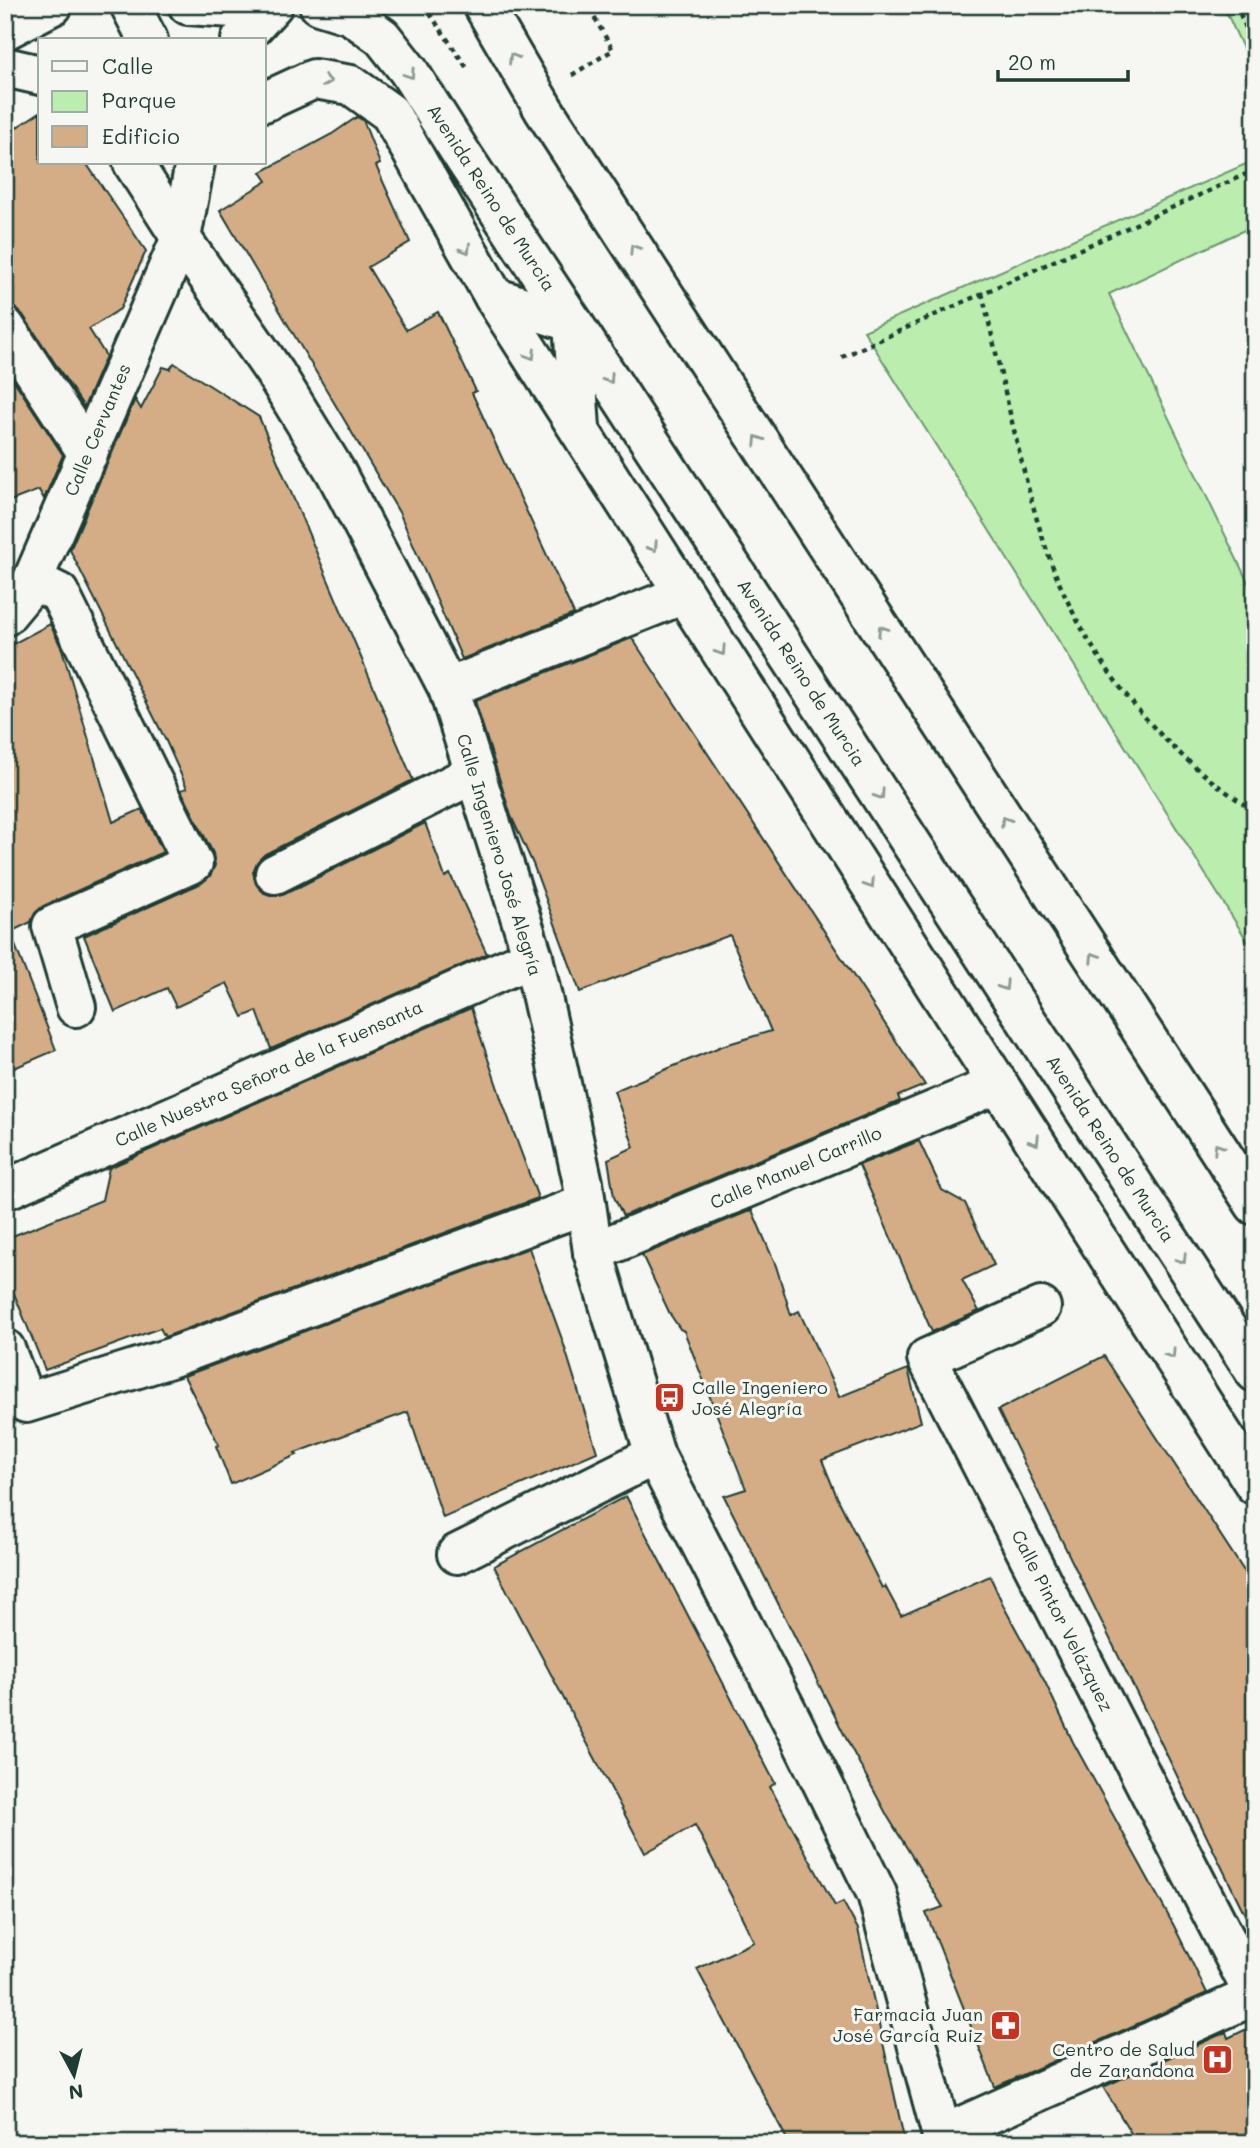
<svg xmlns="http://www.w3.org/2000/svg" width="1260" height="2148" font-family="Mali,sans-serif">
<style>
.green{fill:#bbeeae;stroke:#6d9671;stroke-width:2}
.building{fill:#d4ad86;stroke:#1f3d34;stroke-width:2}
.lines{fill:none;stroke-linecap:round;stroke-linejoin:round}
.minor-casing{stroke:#1f3d34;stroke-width:44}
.major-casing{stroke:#1f3d34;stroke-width:44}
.path{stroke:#1f3d34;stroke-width:4.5;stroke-dasharray:5 5;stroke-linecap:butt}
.minor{stroke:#f6f6f2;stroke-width:38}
.major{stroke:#f6f6f2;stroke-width:38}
.oneway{stroke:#8a9a93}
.labels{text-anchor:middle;stroke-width:6;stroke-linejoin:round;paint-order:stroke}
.street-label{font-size:18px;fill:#1f3d34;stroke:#f6f6f2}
.poi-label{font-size:18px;fill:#1f3d34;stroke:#f6f6f2;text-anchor:end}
</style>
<rect width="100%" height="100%" fill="#f6f6f2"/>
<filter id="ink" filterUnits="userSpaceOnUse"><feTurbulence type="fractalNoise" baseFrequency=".0143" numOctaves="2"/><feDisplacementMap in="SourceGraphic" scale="14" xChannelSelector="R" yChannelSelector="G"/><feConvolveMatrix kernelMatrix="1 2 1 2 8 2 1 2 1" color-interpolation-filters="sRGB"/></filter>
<g filter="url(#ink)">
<g class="green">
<path d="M1223 5H1255V74Z"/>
<path d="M1255 160V225L1109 294 1255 597V953L864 331Z"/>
</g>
<g class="building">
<path d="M40 112V163H86L146 251 120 309 89 329 106 356 84 407 23 315 15 308 5 305V135Z"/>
<path d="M357 117 363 120 380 164 376 166 410 242 368 267 406 330 438 312 476 391 472 393 574 614 462 659 400 514 220 210 267 181 261 172 332 134Z"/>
<path d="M174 363 259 417 413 780 265 854 257 862 253 872 256 884 264 893 273 896 285 894 425 823 445 877 450 874 487 954 271 1049 257 1011 243 1017 227 983 176 1007 167 988 115 1012 84 936 202 883 210 876 215 865 213 853 181 790 187 788 166 741 70 550 135 399 141 409 163 367 170 369Z"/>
<path d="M5 367 63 455 44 499 39 490 5 503Z"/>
<path d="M50 624 62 649 113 822 142 809 163 852 43 906 35 913 31 922 10 932 56 1050 5 1072V648Z"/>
<path d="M632 638 925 1085 898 1096 900 1101 623 1216 614 1197 608 1159 634 1147 614 1091 722 1046 771 1031 730 935 580 992 533 864 511 816 475 701Z"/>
<path d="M471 1008 502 1101 538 1198 165 1337 160 1328 45 1370 5 1271V1239L102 1200 109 1168Z"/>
<path d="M919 1141 942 1190 965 1203 994 1265 962 1280 979 1311 932 1332 859 1165Z"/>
<path d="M752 1210 776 1266 791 1315 799 1311 839 1397 908 1369 921 1422 822 1460 837 1497 882 1588 885 1586 901 1616 990 1576 1005 1609 1045 1682 1073 1742 1174 1926 1207 1993 995 2087 926 1913 943 1907 888 1817 850 1746 724 1496 746 1489 684 1331 680 1329 670 1314 642 1255Z"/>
<path d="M529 1248 563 1342 597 1452 443 1518 408 1412 295 1453 297 1455 231 1484 216 1446 219 1445 184 1376Z"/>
<path d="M1104 1356 1255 1588V1935L998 1410Z"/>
<path d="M626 1496 775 1783 770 1787 835 1906 843 1902 858 1929 905 2143H789L697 1969 754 1942 737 1907 695 1825 645 1853 494 1566Z"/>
<path d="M1255 2025V2143H1137L1103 2087 1226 2032 1228 2038Z"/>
</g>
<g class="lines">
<defs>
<g id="minor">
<path d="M130 5 148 40"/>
<path d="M241 40 273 5"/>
<path d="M5 67 40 75"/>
<path d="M264 102 314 79 351 85 390 113 494 297 573 323 580 428"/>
<path d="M133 163 181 238 275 373 335 471 448 688 533 957 583 1183 593 1252 655 1455 792 1721 877 1894 944 2143"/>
<path d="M494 297 1255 1485"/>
<path d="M5 327 88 454"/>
<path d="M33 580 59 593 193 863 52 926 76 1007"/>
<path d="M5 616 30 586 181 238 195 163"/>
<path d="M448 688 684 594"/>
<path d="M275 874 475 773"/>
<path d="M5 1190 533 957"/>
<path d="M593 1252 998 1084"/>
<path d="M1041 1307 927 1358 1254 1995"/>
<path d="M5 1349 26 1403 170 1358 586 1204"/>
<path d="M457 1554 655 1455"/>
<path d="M942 2135 1255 1995"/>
</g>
<g id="major">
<path d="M188 5 233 8 249 5"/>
<path d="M319 5 351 15 382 37 408 70 464 158 573 323 1255 1372"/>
<path d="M483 5 544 110 1255 1205"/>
<path d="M5 30 53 5"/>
</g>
</defs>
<use href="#minor" class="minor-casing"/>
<use href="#major" class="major-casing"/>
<g class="path">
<path d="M424 5 469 71"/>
<path d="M1236 5 1255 48"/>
<path d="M572 75 613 50 587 5"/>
<path d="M982 293C992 336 1002 379 1012 422 1025 476 1037 529 1058 580 1097 673 1169 758 1255 811"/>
<path d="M842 357 1255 170"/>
</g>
<use href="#minor" class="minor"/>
<use href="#major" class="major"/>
</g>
<defs><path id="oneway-chevron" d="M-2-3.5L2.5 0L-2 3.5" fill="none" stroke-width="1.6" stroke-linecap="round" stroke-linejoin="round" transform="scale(1.75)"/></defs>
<g class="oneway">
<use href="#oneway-chevron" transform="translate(513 58) rotate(-121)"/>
<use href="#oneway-chevron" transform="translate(410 74) rotate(56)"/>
<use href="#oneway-chevron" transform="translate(327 81) rotate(10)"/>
<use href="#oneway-chevron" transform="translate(466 249) rotate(60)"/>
<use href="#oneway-chevron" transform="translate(634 249) rotate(-123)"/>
<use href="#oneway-chevron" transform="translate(531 355) rotate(58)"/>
<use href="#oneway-chevron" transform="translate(609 379) rotate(57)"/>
<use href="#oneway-chevron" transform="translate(758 440) rotate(-123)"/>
<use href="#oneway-chevron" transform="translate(653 547) rotate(57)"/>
<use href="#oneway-chevron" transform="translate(882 630) rotate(-123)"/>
<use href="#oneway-chevron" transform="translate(721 651) rotate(57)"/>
<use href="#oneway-chevron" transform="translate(880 795) rotate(57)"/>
<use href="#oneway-chevron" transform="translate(1005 821) rotate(-123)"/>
<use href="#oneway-chevron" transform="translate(870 884) rotate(57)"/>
<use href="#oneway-chevron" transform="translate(1094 957) rotate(-123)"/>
<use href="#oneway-chevron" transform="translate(1004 986) rotate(57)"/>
<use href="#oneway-chevron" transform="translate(1035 1141) rotate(57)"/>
<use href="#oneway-chevron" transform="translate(1218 1148) rotate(-123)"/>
<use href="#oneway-chevron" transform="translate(1182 1259) rotate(57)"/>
<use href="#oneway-chevron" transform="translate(1171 1354) rotate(57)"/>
</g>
</g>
<defs>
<symbol id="bus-square" viewBox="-11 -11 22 22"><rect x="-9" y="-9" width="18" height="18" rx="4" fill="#c8321e" stroke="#f6f6f2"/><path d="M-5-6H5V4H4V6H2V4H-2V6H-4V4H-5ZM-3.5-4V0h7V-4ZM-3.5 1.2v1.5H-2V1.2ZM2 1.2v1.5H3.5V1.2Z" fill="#fff"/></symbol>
<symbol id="pharmacy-square" viewBox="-11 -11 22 22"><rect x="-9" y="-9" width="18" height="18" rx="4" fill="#c8321e" stroke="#f6f6f2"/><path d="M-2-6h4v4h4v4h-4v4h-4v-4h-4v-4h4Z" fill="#fff"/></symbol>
<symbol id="hospital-square" viewBox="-11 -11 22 22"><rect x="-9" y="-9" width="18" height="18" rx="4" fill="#c8321e" stroke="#f6f6f2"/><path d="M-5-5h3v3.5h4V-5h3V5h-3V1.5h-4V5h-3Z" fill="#fff"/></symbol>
</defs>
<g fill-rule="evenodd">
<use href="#bus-square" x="652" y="1380" width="35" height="35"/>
<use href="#pharmacy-square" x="988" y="2008" width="35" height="35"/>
<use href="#hospital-square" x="1200" y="2042" width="35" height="35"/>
</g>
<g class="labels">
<g class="street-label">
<text transform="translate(491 198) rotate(57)" y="6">Avenida Reino de Murcia</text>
<text transform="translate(98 430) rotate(-67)" y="6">Calle Cervantes</text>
<text transform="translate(801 673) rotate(57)" y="6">Avenida Reino de Murcia</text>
<text transform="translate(499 855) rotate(73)" y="6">Calle Ingeniero José Alegría</text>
<text transform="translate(269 1074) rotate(-24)" y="6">Calle Nuestra Señora de la Fuensanta</text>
<text transform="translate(1110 1149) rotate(57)" y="6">Avenida Reino de Murcia</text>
<text transform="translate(796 1168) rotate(-23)" y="6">Calle Manuel Carrillo</text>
<text transform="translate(1062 1621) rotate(63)" y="6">Calle Pintor Velázquez</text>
</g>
<g class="poi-label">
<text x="692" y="1394" text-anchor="start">Calle Ingeniero<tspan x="692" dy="21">José Alegría</tspan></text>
<text x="983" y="2021">Farmacia Juan<tspan x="983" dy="21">José García Ruiz</tspan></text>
<text x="1195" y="2056">Centro de Salud<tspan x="1195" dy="21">de Zarandona</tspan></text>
</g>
</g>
<rect width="1260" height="2148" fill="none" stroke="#f6f6f2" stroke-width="28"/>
<rect x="14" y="14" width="1232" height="2120" fill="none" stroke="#1f3d34" stroke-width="2.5" filter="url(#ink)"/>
<rect x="38" y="38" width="228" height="126" fill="#f6f6f2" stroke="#a0aca6" stroke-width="2"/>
<rect x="52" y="61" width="35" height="10" fill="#f6f6f2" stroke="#a0aca6" stroke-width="2"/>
<text x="102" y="74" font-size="21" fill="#1f3d34">Calle</text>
<rect x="52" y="91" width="35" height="21" fill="#bbeeae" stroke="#a0aca6" stroke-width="2"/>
<text x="102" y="108" font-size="21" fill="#1f3d34">Parque</text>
<rect x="52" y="126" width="35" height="21" fill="#d4ad86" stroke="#a0aca6" stroke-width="2"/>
<text x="102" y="144" font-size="21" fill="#1f3d34">Edificio</text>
<g transform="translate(74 2075) rotate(173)" stroke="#f6f6f2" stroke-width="5" paint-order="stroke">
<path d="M0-5L12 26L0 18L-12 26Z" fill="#1f3d34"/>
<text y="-10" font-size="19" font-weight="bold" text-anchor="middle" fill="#1f3d34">N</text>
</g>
<path d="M998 70v10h130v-10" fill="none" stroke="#1f3d34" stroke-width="3.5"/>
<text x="1008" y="70" font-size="21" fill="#1f3d34" stroke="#f6f6f2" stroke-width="5" paint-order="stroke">20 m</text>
</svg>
